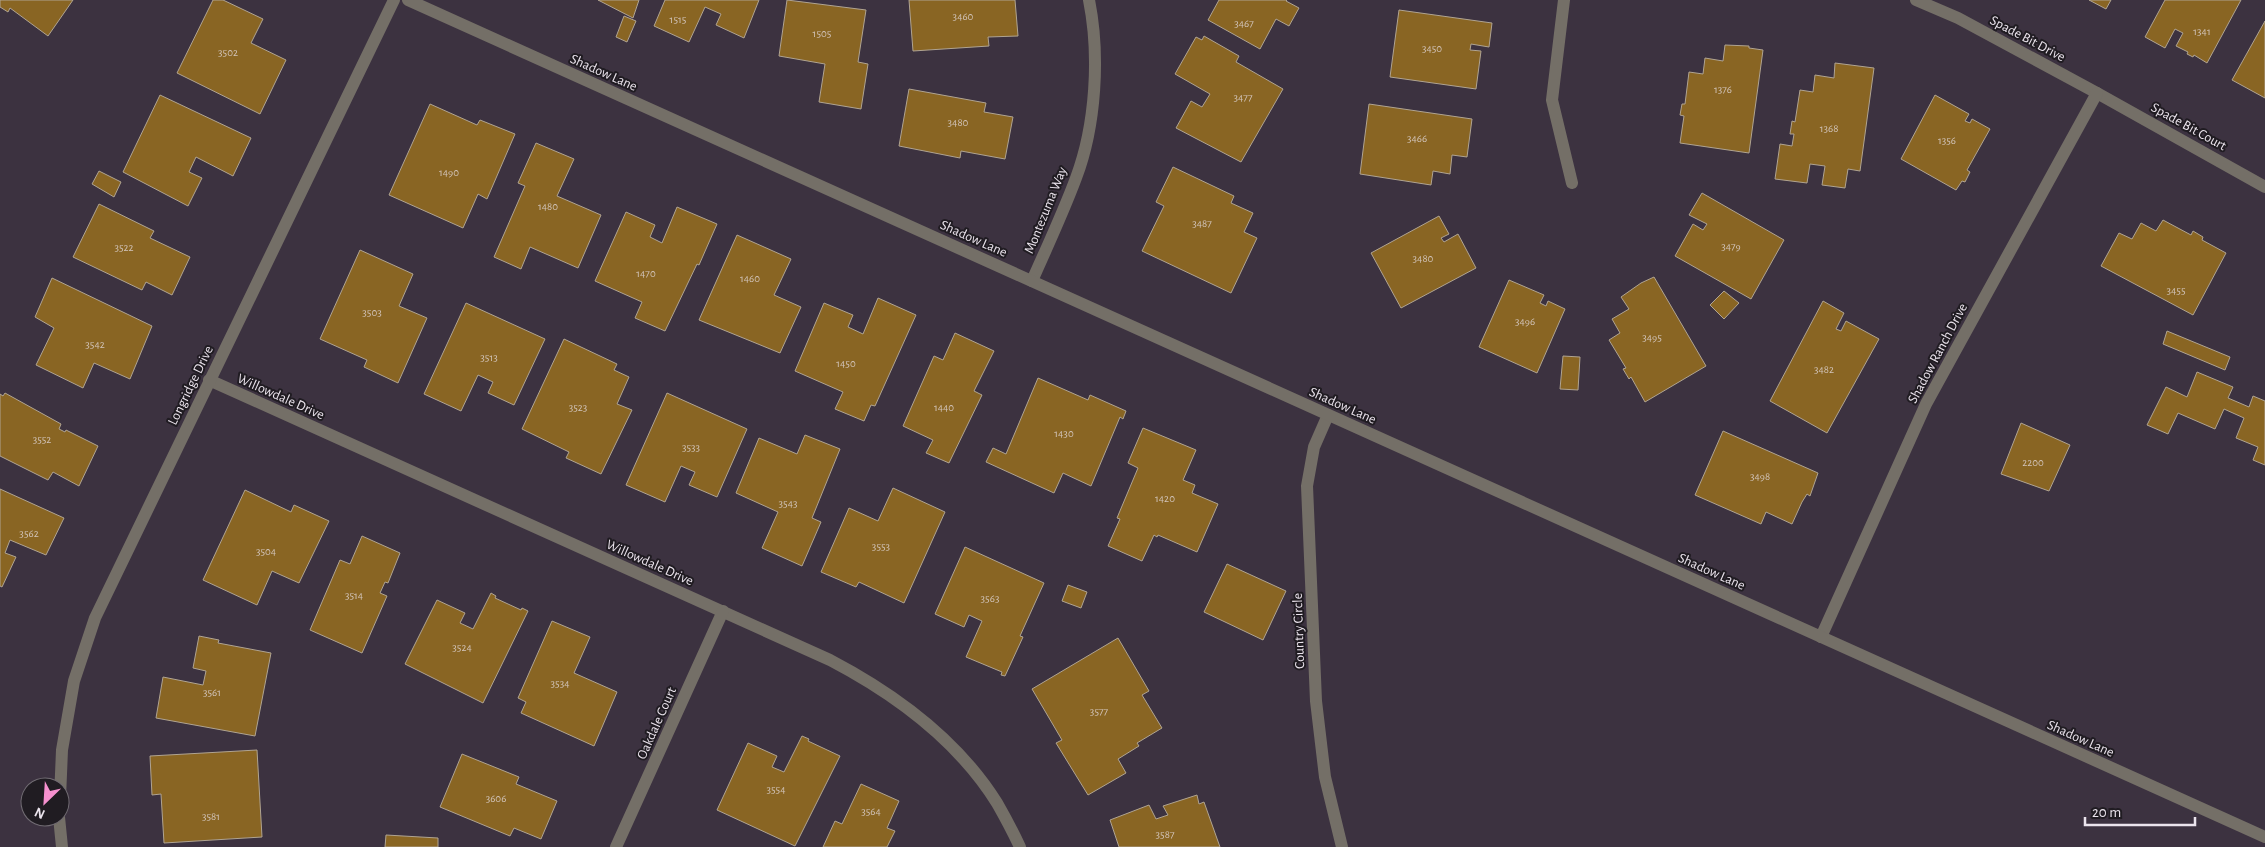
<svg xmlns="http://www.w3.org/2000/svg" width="2265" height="847" font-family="'Alegreya Sans',sans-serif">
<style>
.building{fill:#896523;stroke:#b0a492}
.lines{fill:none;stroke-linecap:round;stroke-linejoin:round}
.minor{stroke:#746f67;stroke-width:12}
.tertiary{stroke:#746f67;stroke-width:12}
.labels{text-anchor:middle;stroke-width:4;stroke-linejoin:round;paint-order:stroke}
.number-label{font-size:11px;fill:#d2c4ba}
.street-label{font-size:14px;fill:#ebe4ed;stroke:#201c22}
</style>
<rect width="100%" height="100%" fill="#3c3240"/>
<g class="building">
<path d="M0 0H73L48 36 10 8 8 12 0 7Z"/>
<path d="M213 0H223L263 19 251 43 286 60 260 114 177 73Z"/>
<path d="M598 0H639L633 18Z"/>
<path d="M665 0H759L744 38 716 25 721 14 705 7 689 42 654 26Z"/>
<path d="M787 0 866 10 858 62 868 64 861 109 819 102 825 64 779 56Z"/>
<path d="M909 0H1015L1018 36 988 37 989 46 913 51Z"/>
<path d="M1219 0H1287L1286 1 1299 8 1289 26 1276 19 1260 49 1208 20Z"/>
<path d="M2089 0H2111L2106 9Z"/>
<path d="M2165 0H2241L2207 63 2194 55 2193 57 2187 54 2188 52 2176 46 2183 33 2175 29 2165 48 2145 37Z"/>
<path d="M1399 10 1492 23 1489 47 1471 44 1470 50 1481 51 1476 89 1390 77Z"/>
<path d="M624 16 636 21 627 42 616 37Z"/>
<path d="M2265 21V98L2232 80Z"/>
<path d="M1204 36 1239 56 1236 62 1283 89 1241 162 1176 128 1191 101 1202 107 1210 94 1175 74 1196 37 1202 40Z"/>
<path d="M1725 45 1749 46V48L1763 50 1749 153 1680 143 1684 116 1680 115 1682 104H1685L1689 72 1703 74 1705 58 1723 61Z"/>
<path d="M1835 63 1874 68 1860 171 1848 169 1845 188 1822 185 1825 166 1810 164 1807 183 1775 179 1780 144 1792 146 1794 134H1790L1792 121 1795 122 1800 90 1813 92 1815 75 1834 78Z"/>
<path d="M909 89 986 103 984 112 1013 117 1005 159 961 151 960 158 899 146Z"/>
<path d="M160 95 251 138 233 176 196 157 189 172 202 178 188 206 123 172Z"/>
<path d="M1935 95 1969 114 1965 121 1970 123 1972 119 1990 129 1967 170 1970 172 1965 182 1962 181 1956 190 1901 159Z"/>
<path d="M430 104 477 125 480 120 515 134 487 199 478 194 463 228 389 195Z"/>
<path d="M1369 104 1472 119 1467 157 1452 155 1450 174 1433 171 1431 185 1360 174Z"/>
<path d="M536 143 574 159 557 196 601 215 578 268 530 247 521 269 494 257 525 186 518 183Z"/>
<path d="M1173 167 1234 196 1231 203 1253 213 1244 232 1257 238 1231 293 1142 251 1164 206 1156 202Z"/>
<path d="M99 171 121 182 114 197 92 184Z"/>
<path d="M1702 193 1784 240 1751 299 1675 256 1693 224 1703 230 1707 224 1689 215Z"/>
<path d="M99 204 154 231 150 238 190 257 172 295 146 282 142 290 73 257Z"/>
<path d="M677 207 717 224 699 265 697 264 665 331 635 318 642 302 595 281 626 212 655 225 650 237 662 243Z"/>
<path d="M1439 216 1449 234 1441 238 1444 242 1458 234 1476 268 1401 308 1371 253Z"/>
<path d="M2163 220 2191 235 2193 231 2203 237 2202 240 2226 253 2193 315 2101 266 2119 233 2132 239 2141 223 2156 231Z"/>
<path d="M737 235 791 259 774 295 801 307 780 353 699 320Z"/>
<path d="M360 250 413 274 399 306 427 318 398 383 364 367 367 360 320 339Z"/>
<path d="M1654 277 1706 366 1645 402 1631 377 1629 379 1623 369 1626 368 1609 340 1620 333 1612 319 1629 309 1621 297 1641 283Z"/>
<path d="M52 278 152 326 130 379 94 363 83 388 36 365 54 328 35 317Z"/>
<path d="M1509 280 1544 295 1540 303 1546 306 1548 301 1565 309 1537 373 1479 347Z"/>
<path d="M1724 291 1739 303 1724 319 1710 305Z"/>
<path d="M878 298 916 315 875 406 871 405 864 421 835 409 843 392 795 371 824 303 853 315 848 327 863 334Z"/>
<path d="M1823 301 1844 313 1836 329 1841 331 1846 321 1879 339 1827 433 1770 401Z"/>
<path d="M466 303 545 339 514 405 488 393 493 382 478 375 461 411 424 394Z"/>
<path d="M2167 331 2230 357 2225 370 2163 344Z"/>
<path d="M955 333 994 351 974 391 982 395 949 463 926 453 933 440 903 426 934 356 943 360Z"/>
<path d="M564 339 617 364 614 370 629 377 617 404 632 410 601 474 566 458 569 452 522 429Z"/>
<path d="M1563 356 1580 357 1578 390 1560 389Z"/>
<path d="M2197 372 2233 387 2228 398 2249 407 2253 396 2265 401V465L2253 460 2258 447 2236 438 2244 418 2224 409 2215 429 2178 413 2168 434 2147 425 2166 387 2187 397Z"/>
<path d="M1038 378 1088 400 1090 395 1126 411 1123 419 1120 417 1091 486 1063 473 1054 493 986 462 993 448 1006 454Z"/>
<path d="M5 393 61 424 59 429 65 432 66 430 98 446 79 486 53 472 48 480 0 456V394L3 396Z"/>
<path d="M667 393 747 429 717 497 689 485 695 472 681 466 665 502 626 485Z"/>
<path d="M2021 423 2070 445 2049 491 2001 474Z"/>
<path d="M1143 428 1196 450 1183 480 1195 485 1192 493 1218 504 1197 552 1158 535 1157 537 1154 535 1142 561 1108 546 1120 519 1117 518 1138 468 1128 463Z"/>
<path d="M1723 431 1818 473 1810 496 1807 494 1802 502 1792 524 1766 512 1761 524 1695 495Z"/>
<path d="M805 435 840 449 812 518 821 522 802 566 762 548 778 512 736 493 759 438 797 454Z"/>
<path d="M893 488 945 512 904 603 859 582 856 587 821 572 849 508 878 521Z"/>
<path d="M0 489 64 518 46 555 10 540 5 553 16 557 2 587 0 586Z"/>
<path d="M245 490 291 512 294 505 329 521 299 583 272 571 257 605 203 580Z"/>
<path d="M362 536 400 553 388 583 385 582 380 593 387 596 362 653 310 630 340 560 350 564Z"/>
<path d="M965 547 1044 583 1020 636 1023 637 1005 676 1001 675 1002 672 966 657 982 621 969 615 964 627 935 614Z"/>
<path d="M1227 564 1286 591 1263 640 1204 612Z"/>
<path d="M1068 585 1087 592 1081 608 1062 601Z"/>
<path d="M491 593 496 596 495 598 521 610 522 608 528 611 483 703 405 664 437 600 465 613 460 623 473 629Z"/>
<path d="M552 621 590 637 574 673 617 692 594 746 521 713 526 702 518 698Z"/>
<path d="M199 636 219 640 218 643 271 653 255 736 156 718 163 677 203 685 206 671 193 668Z"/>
<path d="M1118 638 1149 691 1142 695 1162 728 1137 743 1139 746 1118 759 1126 773 1088 795 1056 743 1062 740 1032 689Z"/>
<path d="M802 736 809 739 808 741 840 756 795 846 717 810 748 743 777 756 772 767 784 772Z"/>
<path d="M257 750 262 837 164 843 161 794 152 795 150 756Z"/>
<path d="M462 754 519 777 516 784 557 801 541 839 514 828 510 836 440 807Z"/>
<path d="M861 784 899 801 887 828 895 831 887 847H823L835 821 842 824Z"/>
<path d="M1197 795 1199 804 1204 802 1220 847H1119L1110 820 1149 805 1156 819 1168 815 1163 806Z"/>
<path d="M386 835 438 838V847H385Z"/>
</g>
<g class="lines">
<g class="minor">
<path d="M1564 0 1552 100 1572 183"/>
<path d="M1916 0 1958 18 2097 93 2265 187"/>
<path d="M1032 281C1047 247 1063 213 1076 178 1096 125 1100 55 1089 0"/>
<path d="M209 380 830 660C895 694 957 739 997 803 1005 817 1013 832 1020 847"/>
<path d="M1328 415 1314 447 1307 486 1316 701 1325 777 1342 847"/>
<path d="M1821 637 1926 404 2097 93"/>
<path d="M60 798 62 750 74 681 95 618 394 0"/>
<path d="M59 817 62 847"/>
<path d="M616 847 723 611"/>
</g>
<path class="tertiary" d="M408 0 2265 837"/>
</g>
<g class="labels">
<g class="number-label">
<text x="963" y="20">3460</text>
<text x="678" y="23">1515</text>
<text x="1244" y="27">3467</text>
<text x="2202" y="35">1341</text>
<text x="822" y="37">1505</text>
<text x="1432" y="52">3450</text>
<text x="228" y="56">3502</text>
<text x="1723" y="93">1376</text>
<text x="1243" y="101">3477</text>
<text x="958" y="126">3480</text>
<text x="1829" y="132">1368</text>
<text x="1417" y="142">3466</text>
<text x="1947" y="144">1356</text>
<text x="449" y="176">1490</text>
<text x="548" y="210">1480</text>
<text x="1202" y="227">3487</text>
<text x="1731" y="250">3479</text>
<text x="124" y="251">3522</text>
<text x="1423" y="262">3480</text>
<text x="646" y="277">1470</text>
<text x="750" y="282">1460</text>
<text x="2176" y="294">3455</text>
<text x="372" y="316">3503</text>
<text x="1525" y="325">3496</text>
<text x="1652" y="341">3495</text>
<text x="95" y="348">3542</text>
<text x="489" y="361">3513</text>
<text x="846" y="367">1450</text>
<text x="1824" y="373">3482</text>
<text x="578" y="411">3523</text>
<text x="944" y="411">1440</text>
<text x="1064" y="437">1430</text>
<text x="42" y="443">3552</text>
<text x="691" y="451">3533</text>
<text x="2033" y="466">2200</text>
<text x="1760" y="480">3498</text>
<text x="1165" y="502">1420</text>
<text x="788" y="507">3543</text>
<text x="29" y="537">3562</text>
<text x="881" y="550">3553</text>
<text x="266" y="555">3504</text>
<text x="354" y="599">3514</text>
<text x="990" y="602">3563</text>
<text x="462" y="651">3524</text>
<text x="560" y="687">3534</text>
<text x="212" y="696">3561</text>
<text x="1099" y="715">3577</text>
<text x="776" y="793">3554</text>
<text x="496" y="802">3606</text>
<text x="871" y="815">3564</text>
<text x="211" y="820">3581</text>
<text x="1165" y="838">3587</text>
</g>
<g class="street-label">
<text transform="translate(2028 38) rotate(28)" y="5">Spade Bit Drive</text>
<text transform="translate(604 72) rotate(24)" y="5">Shadow Lane</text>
<text transform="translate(2189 126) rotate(29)" y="5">Spade Bit Court</text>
<text transform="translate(1045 210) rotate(-68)" y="5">Montezuma Way</text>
<text transform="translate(974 238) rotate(24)" y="5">Shadow Lane</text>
<text transform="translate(1937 353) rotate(-62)" y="5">Shadow Ranch Drive</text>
<text transform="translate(190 385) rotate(-64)" y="5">Longridge Drive</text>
<text transform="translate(281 396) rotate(24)" y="5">Willowdale Drive</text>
<text transform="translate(1343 405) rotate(24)" y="5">Shadow Lane</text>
<text transform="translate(650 562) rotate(24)" y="5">Willowdale Drive</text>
<text transform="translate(1712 571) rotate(24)" y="5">Shadow Lane</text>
<text transform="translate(1298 631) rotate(-92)" y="5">Country Circle</text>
<text transform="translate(656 723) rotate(-66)" y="5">Oakdale Court</text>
<text transform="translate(2081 738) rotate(24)" y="5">Shadow Lane</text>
</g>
</g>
<g transform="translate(45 802) rotate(205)"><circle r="24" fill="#201c22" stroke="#716c73"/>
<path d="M0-4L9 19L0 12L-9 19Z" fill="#f690cf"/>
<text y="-8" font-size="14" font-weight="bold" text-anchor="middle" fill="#ebe4ed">N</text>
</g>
<path d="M2085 817v8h110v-8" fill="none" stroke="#ebe4ed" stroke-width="2.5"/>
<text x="2092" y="817" font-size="15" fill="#ebe4ed" stroke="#201c22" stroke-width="4" paint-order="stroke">20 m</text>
</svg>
